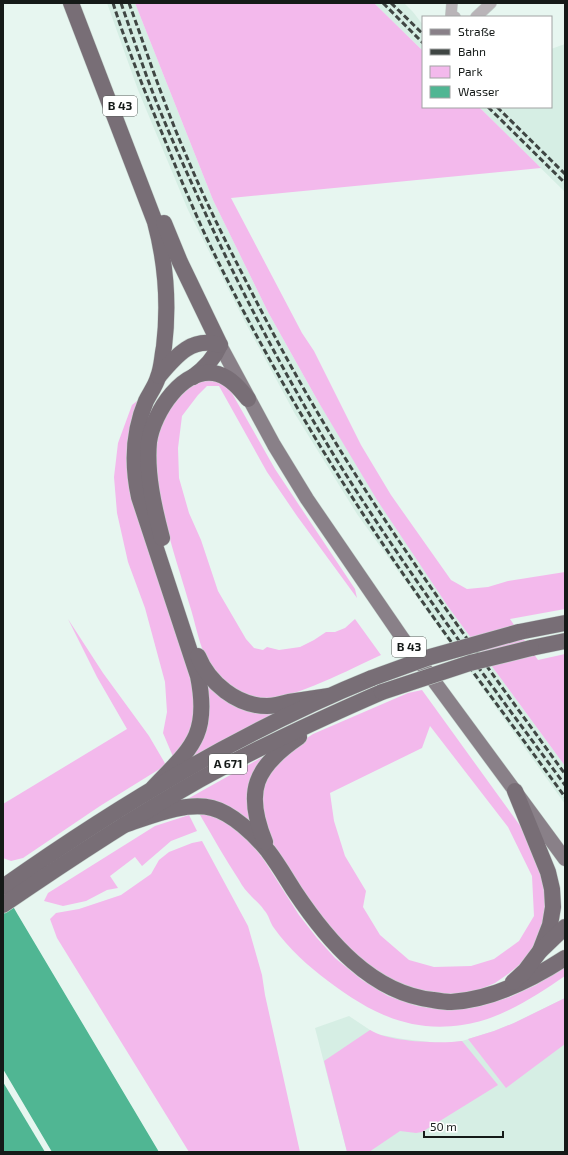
<svg xmlns="http://www.w3.org/2000/svg" width="568" height="1155" font-family="'Exo 2',sans-serif">
<style>
.built{fill:#d6eee4}
.green{fill:#f3b9ec;fill-rule:evenodd}
.water{fill:#50b693}
.lines{fill:none;stroke-linecap:round;stroke-linejoin:round}
.minor-casing{stroke:#c5d3cd;stroke-width:12}
.major-casing{stroke:#c5d3cd;stroke-width:15}
.highway-casing{stroke:#c5d3cd;stroke-width:17}
.minor{stroke:#b9b4b8;stroke-width:11}
.major{stroke:#898088;stroke-width:14}
.highway{stroke:#786e76;stroke-width:16}
.rail{stroke:#3f4643;stroke-width:3;stroke-dasharray:6 3;stroke-linecap:butt}
.highway-bridge-casing{stroke:#c5d3cd;stroke-width:17;stroke-linecap:butt}
.highway-bridge{stroke:#786e76;stroke-width:16}
.labels{text-anchor:middle;stroke-width:3.5;stroke-linejoin:round;paint-order:stroke}
.shield{fill:#fff;stroke:#5b5f5d;stroke-width:1}
.shield-label{font-size:12px;font-weight:bold;fill:#151a18}
</style>
<rect width="100%" height="100%" fill="#e7f6f0"/>
<g class="built">
<path d="M107 3H135L213 200 268 312 319 403 449 608 565 766V804L357 514 295 414 245 322 188 210 138 90Z"/>
<path d="M374 3H404L413 12 423 25V51Z"/>
<path d="M565 44V192L479 107H551V49Z"/>
<path d="M565 998V1152H347L315 1028 349 1016 376 1034 403 1039 430 1042 446 1043 462 1041 494 1031 514 1023Z"/>
</g>
<g class="green">
<path d="M135 3H374L423 51V107H479L541 168 231 198 302 333 314 351 361 445 391 495 451 580 467 589 488 587 508 581 565 572V609L510 619 538 660 565 654V766L449 608 377 500 319 403 268 312 213 200Z"/>
<path d="M210 376 229 388 275 469 355 589 357 598 297 516 267 472 219 386H207L198 395 182 416 178 448 179 478 189 513 201 540 218 591 246 639 254 648 263 650 267 647 279 650 300 647 314 640 326 632H335L345 628 355 619 381 655C350 669 290 702 256 699 243 697 217 678 210 666 199 647 196 624 189 603 176 557 144 472 161 426 163 420 173 398 178 394 187 387 199 382 210 376Z"/>
<path d="M137 401 140 404 160 570 197 702 192 732 174 759 163 733 167 712 165 682 145 608 128 562 117 513 114 477 118 443 132 405Z"/>
<path d="M68 619 103 673 149 736 166 765 100 806 23 858 11 861 3 858V804L127 729 97 677Z"/>
<path d="M201 669 228 699 294 704 191 758Z"/>
<path d="M422 690 521 827 536 853 546 890 544 919 533 947 524 961 508 974 495 983 476 991 443 995 416 992 381 975 359 959 327 924 277 853 265 826 260 796 267 771 284 753 313 734 408 693ZM430 726 508 827 532 876 534 916 519 941 494 959 471 966 434 967 409 960 380 935 363 907 366 891 345 856 334 821 330 793 422 748Z"/>
<path d="M275 750 253 828 182 802Z"/>
<path d="M207 814 220 816 247 838 264 860 299 915 317 938 335 958 362 980 388 996 417 1006 437 1009H465L481 1006 510 997 536 985 565 966V976C534 997 500 1020 462 1025 409 1033 369 1012 328 981 308 966 289 949 274 928 270 923 269 915 264 910 261 905 256 901 252 897 247 892 242 886 239 880 225 859 213 837 200 815Z"/>
<path d="M189 815 197 831 171 841 142 866 135 857 110 876 118 888 107 890 86 901 63 906 44 901 48 893 155 826Z"/>
<path d="M202 841 248 926 262 975 265 995 300 1152H189L57 938 50 919 56 913 79 909 121 895 151 874 159 860 169 852 192 843Z"/>
<path d="M565 998V1044L506 1088 468 1039 494 1031 514 1023Z"/>
<path d="M370 1030C389 1042 439 1044 462 1041L498 1085 422 1132 416 1133 400 1131 369 1152H347L324 1061Z"/>
</g>
<g class="water">
<path d="M3 889 18 915 159 1152H52L3 1069Z"/>
<path d="M3 1082 45 1152H3Z"/>
</g>
<g class="lines">
<defs>
<g id="minor">
<path d="M452 3 451 15 455 17"/>
<path d="M476 17 491 3"/>
</g>
<path id="major" d="M220 345 274 445 307 499 403 639 565 859"/>
<g id="highway">
<path d="M71 3 155 222C166 263 169 305 164 347 162 356 162 367 158 377 156 385 150 393 146 401 133 432 132 465 139 497L198 676C210 736 191 748 153 788"/>
<path d="M164 223 180 262 220 345C214 359 205 368 193 377"/>
<path d="M159 376C176 356 192 336 220 345"/>
<path d="M162 538C154 508 146 473 149 442 153 413 183 365 218 374 231 378 240 389 248 399"/>
<path d="M519 632 565 623"/>
<path d="M531 648 565 641"/>
<path d="M198 656C209 683 237 706 267 706 274 706 282 704 289 702 302 700 316 698 329 696"/>
<path d="M515 791 548 872 552 889 553 907 550 925 540 951"/>
<path d="M124 825C149 817 185 801 212 808 232 813 255 835 268 851 278 864 286 878 295 892 327 940 371 993 433 1000 439 1001 445 1002 451 1002 492 1000 531 980 565 958"/>
<path d="M265 842C244 791 255 767 299 737"/>
<path d="M3 887C119 805 241 731 372 678"/>
<path d="M3 905C67 861 132 818 199 780 259 747 320 719 382 692"/>
<path d="M513 982 525 971 540 951 565 927"/>
</g>
</defs>
<use href="#minor" class="minor-casing"/>
<use href="#major" class="major-casing"/>
<use href="#highway" class="highway-casing"/>
<use href="#minor" class="minor"/>
<use href="#major" class="major"/>
<use href="#highway" class="highway"/>
<g class="rail">
<path d="M113 3C127 47 144 90 162 133 177 170 192 207 209 243 271 371 346 494 429 611 473 673 520 735 565 797"/>
<path d="M121 3C130 29 139 55 148 80 164 123 183 164 202 206 245 300 294 393 350 481 417 586 491 685 565 785"/>
<path d="M129 3C148 56 166 110 189 162 207 205 228 246 249 287 282 352 318 416 357 477 422 579 494 676 565 774"/>
<path d="M383 3 423 43"/>
<path d="M391 3 423 34"/>
<path d="M488 107 565 183"/>
<path d="M497 107 565 174"/>
</g>
<defs>
<g id="highway-bridge">
<path d="M372 678 430 657 519 632"/>
<path d="M382 692 470 663 531 648"/>
</g>
</defs>
<use href="#highway-bridge" class="highway-bridge-casing"/>
<use href="#highway-bridge" class="highway-bridge"/>
</g>
<g class="labels">
<g class="shield">
<rect x="103" y="96" width="34" height="20" rx="3"/>
<rect x="392" y="637" width="34" height="20" rx="3"/>
<rect x="209" y="754" width="38" height="20" rx="3"/>
</g>
<g class="shield-label">
<text x="120" y="110">B 43</text>
<text x="409" y="651">B 43</text>
<text x="228" y="768">A 671</text>
</g>
</g>
<rect width="568" height="1155" fill="none" stroke="#151a18" stroke-width="8"/>
<rect x="422" y="16" width="130" height="92" fill="#ffffff" stroke="#a1a3a3"/>
<rect x="430" y="29" width="20" height="6" fill="#898088" stroke="#a1a3a3"/>
<text x="458" y="36" font-size="12" fill="#151a18">Straße</text>
<rect x="430" y="49" width="20" height="6" fill="#3f4643" stroke="#a1a3a3"/>
<text x="458" y="56" font-size="12" fill="#151a18">Bahn</text>
<rect x="430" y="66" width="20" height="12" fill="#f3b9ec" stroke="#a1a3a3"/>
<text x="458" y="76" font-size="12" fill="#151a18">Park</text>
<rect x="430" y="86" width="20" height="12" fill="#50b693" stroke="#a1a3a3"/>
<text x="458" y="96" font-size="12" fill="#151a18">Wasser</text>
<path d="M424 1131v6h79v-6" fill="none" stroke="#151a18" stroke-width="2"/>
<text x="430" y="1131" font-size="12" fill="#151a18" stroke="#ffffff" stroke-width="3" paint-order="stroke">50 m</text>
</svg>
